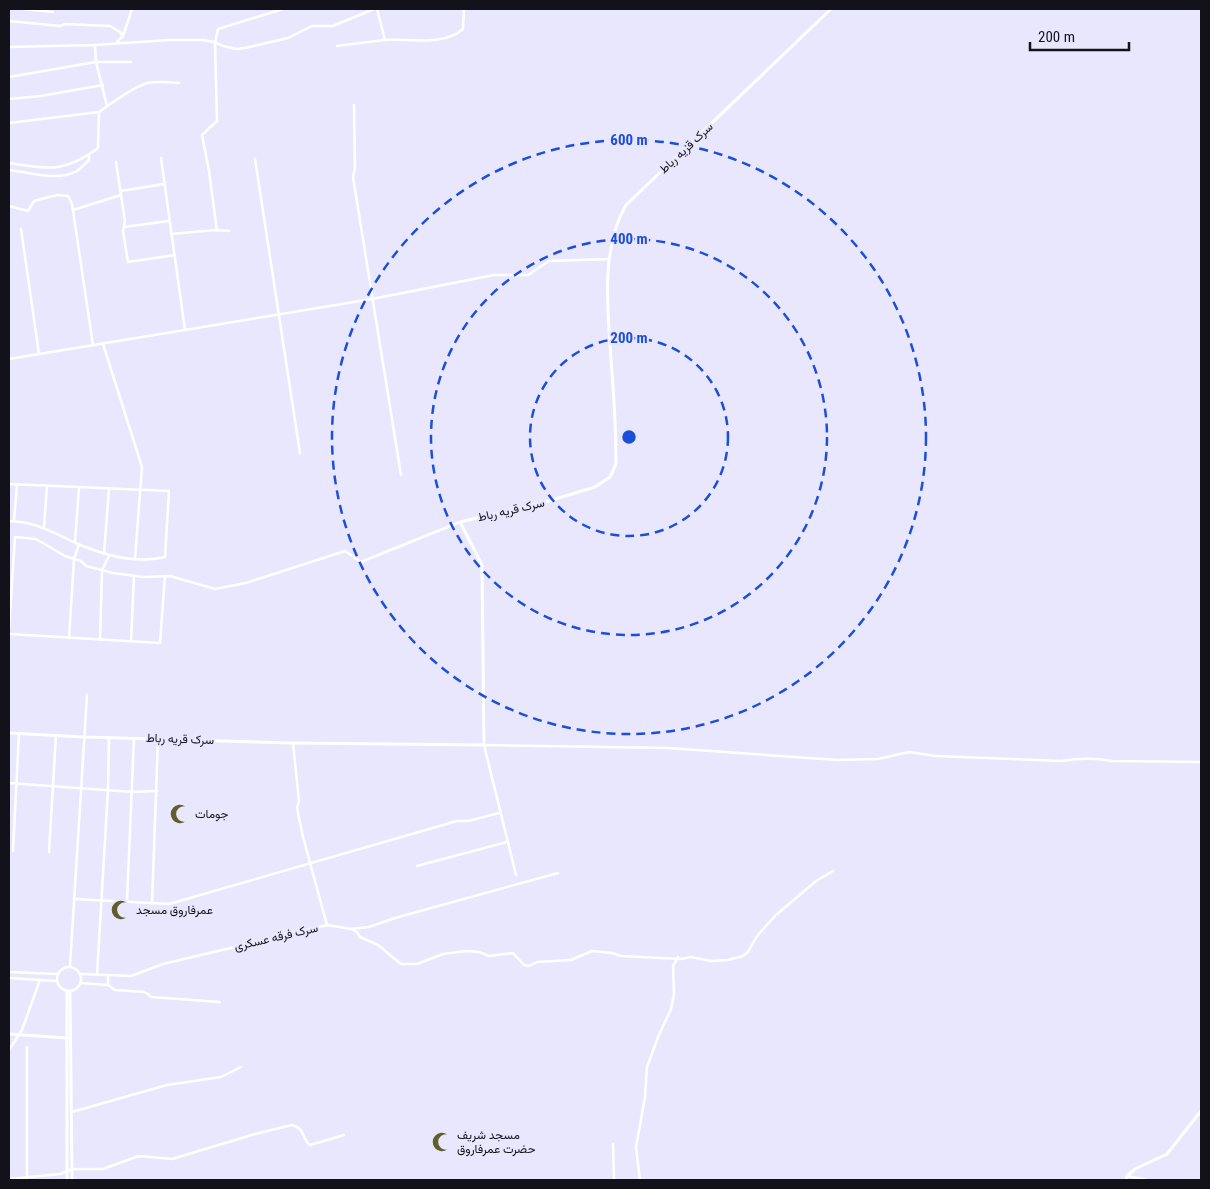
<svg xmlns="http://www.w3.org/2000/svg" width="1210" height="1189" font-family="'Roboto Condensed',Vazirmatn,sans-serif">
<style>
.lines{fill:none;stroke-linecap:round;stroke-linejoin:round}
.minor{stroke:#fff;stroke-width:2.5}
.tertiary{stroke:#fff;stroke-width:3}
.ring{fill:none;stroke:#1d4ed8;stroke-width:2.5;stroke-dasharray:9 6}
.labels{text-anchor:middle;stroke-width:4;stroke-linejoin:round;paint-order:stroke}
.street-label{font-size:12px;fill:#13121a;stroke:#e9e7fd}
.poi-label{font-size:12px;fill:#13121a;stroke:#e9e7fd;text-anchor:start}
.centre{fill:#1d4ed8;stroke:#e9e7fd;stroke-width:2.5}
.ring-label{font-size:15px;text-anchor:middle;font-weight:bold;fill:#1d4ed8;stroke:#e9e7fd;stroke-width:4;stroke-linejoin:round;paint-order:stroke}
</style>
<rect width="100%" height="100%" fill="#e9e7fd"/>
<g class="lines">
<g class="minor">
<path d="M23 9 53 12"/>
<path d="M377 9 385 40"/>
<path d="M9 21 60 26 65 24 110 26 120 32 123 36"/>
<path d="M117 42 123 36 132 9"/>
<path d="M95 45 96 62 107 106"/>
<path d="M337 46C353 44 368 42 384 40 408 38 443 47 463 29L464 9"/>
<path d="M9 47 95 45 169 40H203L214 42 223 46 236 49 245 48 288 38 312 26H333L374 9"/>
<path d="M9 77 96 62H131"/>
<path d="M9 99 41 96 103 85"/>
<path d="M354 105 355 168 353 177 401 475"/>
<path d="M9 123 99 112C110 104 134 87 147 83 156 81 169 82 179 83"/>
<path d="M161 158 185 330"/>
<path d="M255 159 300 453"/>
<path d="M116 162 123 208 125 221 123 231 128 262 175 255"/>
<path d="M9 163C48 169 65 173 98 148L99 112"/>
<path d="M9 170C29 172 57 182 77 171 81 168 85 164 89 160V155"/>
<path d="M121 191 164 184"/>
<path d="M9 206 28 211 34 201 57 195 68 196 72 204 93 345"/>
<path d="M73 210 121 195"/>
<path d="M124 227 169 221"/>
<path d="M21 229 39 354"/>
<path d="M217 231 209 171 202 135 217 121 215 43 218 29 283 9"/>
<path d="M171 234 216 230 229 231"/>
<path d="M103 344 142 467 135 559"/>
<path d="M9 359 372 299 494 275H528L549 261 610 259"/>
<path d="M9 484 169 491 165 557C136 564 106 556 78 544 53 533 38 522 9 521"/>
<path d="M14 521 17 485"/>
<path d="M44 527 47 486"/>
<path d="M75 542 79 488"/>
<path d="M104 554 109 489"/>
<path d="M9 629 15 537 36 539 65 556 81 561 86 566 113 573 143 577 170 576 215 589 246 583 345 551 361 562 460 522"/>
<path d="M9 634 160 643 165 576"/>
<path d="M69 638 74 559 79 544"/>
<path d="M100 640 102 570 109 556"/>
<path d="M131 641 134 576"/>
<path d="M293 743 299 801 297 808 303 837 327 925"/>
<path d="M9 783 132 792 157 791"/>
<path d="M13 851 19 733"/>
<path d="M49 852 56 735"/>
<path d="M417 866 507 842"/>
<path d="M516 875 484 745 668 748 837 760 878 759 909 752 936 756 1062 761C1079 758 1095 758 1112 761L1201 762"/>
<path d="M74 899 169 904 457 821H468L499 813"/>
<path d="M127 901 134 738"/>
<path d="M152 904 158 739"/>
<path d="M351 929 357 932 360 937 378 945 401 964H417L443 954 466 951 479 952 489 956 513 953 524 965 529 966 537 962 571 960 592 951 612 953 621 956 681 959 691 957 711 961 728 960 743 956 748 952 757 936 776 915 816 881 833 871"/>
<path d="M70 966 87 695"/>
<circle cx="69" cy="979" r="12"/>
<path d="M9 972 57 974"/>
<path d="M80 974 131 976 163 964 327 925 351 929 369 927 395 918 558 873"/>
<path d="M97 975 108 790 109 737"/>
<path d="M9 978 56 981"/>
<path d="M80 983 108 985V977"/>
<path d="M108 985 115 990 144 992 148 994 151 997 220 1002"/>
<path d="M27 1047V1180"/>
<path d="M9 1050 22 1030 40 980"/>
<path d="M72 1112 167 1085 221 1077 241 1067"/>
<path d="M613 1144 614 1180"/>
<path d="M9 1179 60 1174 72 1169H103L139 1156 172 1159 255 1134 292 1125C306 1129 301 1138 310 1145L344 1135"/>
<path d="M640 1180 636 1147 645 1097 647 1067 658 1037 671 1009 674 994 673 966 678 957"/>
<path d="M1126 1180 1127 1176 1147 1180"/>
</g>
<g class="tertiary">
<path d="M9 733 83 737 293 743 484 745 482 565 460 522 549 501 595 487 610 477 616 464C616 429 614 395 611 360 608 310 600 250 626 205L831 9"/>
<path d="M67 991V1180"/>
<path d="M70 991 72 1180"/>
<path d="M9 1034 67 1038"/>
<path d="M1127 1176 1135 1169 1167 1154 1201 1111"/>
</g>
</g>
<g class="ring">
<circle cx="629" cy="437" r="99"/>
<circle cx="629" cy="437" r="198"/>
<circle cx="629" cy="437" r="297"/>
</g>
<defs>
<symbol id="mosque-bare" viewBox="-9 -9 18 18"><path d="M3.5-4.9A6 6 0 1 0 3.5 4.9A5 5 0 1 1 3.5-4.9Z" fill="#5e5f2c" stroke="#e9e7fd" stroke-width="2.5" paint-order="stroke"/></symbol>
</defs>
<g fill-rule="evenodd">
<use href="#mosque-bare" x="166" y="800" width="28" height="28"/>
<use href="#mosque-bare" x="107" y="896" width="28" height="28"/>
<use href="#mosque-bare" x="428" y="1128" width="28" height="28"/>
</g>
<g class="labels">
<g class="street-label">
<text transform="translate(686 148) rotate(-43)" y="4">سرک قریه رباط</text>
<text transform="translate(511 510) rotate(-13)" y="4">سرک قریه رباط</text>
<text transform="translate(180 739) rotate(2)" y="4">سرک قریه رباط</text>
<text transform="translate(276 937) rotate(-13)" y="4">سرک فرقه عسکری</text>
</g>
<g class="poi-label">
<text x="195" y="818">جومات</text>
<text x="136" y="914">عمرفاروق مسجد</text>
<text x="457" y="1139">مسجد شریف<tspan x="457" dy="14">حضرت عمرفاروق</tspan></text>
</g>
</g>
<circle cx="629" cy="437" r="8" class="centre"/>
<g class="ring-label">
<text x="629" y="145">600 m</text>
<text x="629" y="244">400 m</text>
<text x="629" y="343">200 m</text>
</g>
<rect width="1210" height="1189" fill="none" stroke="#13121a" stroke-width="20"/>
<path d="M1030 42v8h99v-8" fill="none" stroke="#13121a" stroke-width="2.5"/>
<text x="1038" y="42" font-size="15" fill="#13121a" stroke="#e9e7fd" stroke-width="4" paint-order="stroke">200 m</text>
</svg>
